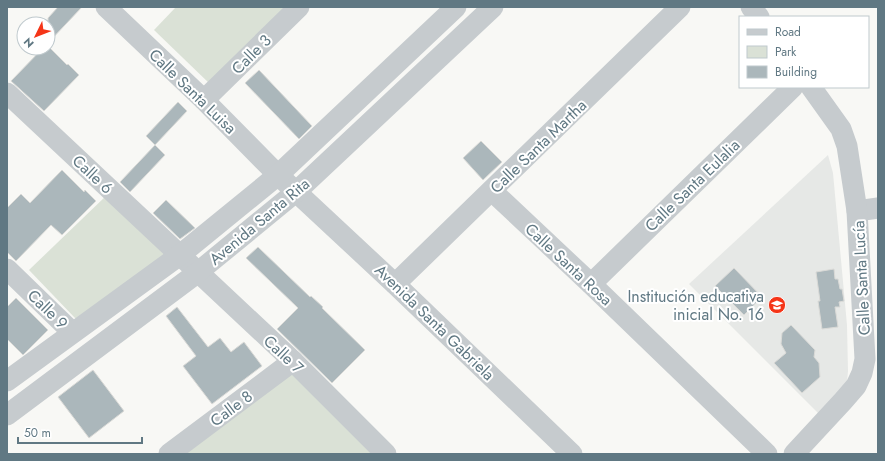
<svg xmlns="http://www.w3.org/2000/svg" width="885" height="461" font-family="Jost,sans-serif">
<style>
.built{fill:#e6e8e6}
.green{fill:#dae1d6}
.building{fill:#abb7bb;stroke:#dadad7}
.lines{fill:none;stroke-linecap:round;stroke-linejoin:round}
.minor{stroke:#c6cbce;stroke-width:21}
.labels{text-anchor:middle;stroke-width:4;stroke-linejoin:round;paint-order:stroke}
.street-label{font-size:16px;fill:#607883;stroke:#fff}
.poi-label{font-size:16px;fill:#607883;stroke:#fff;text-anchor:end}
</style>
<rect width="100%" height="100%" fill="#f8f8f5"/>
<path class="built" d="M828 155 833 173 847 325 848 371 847 382 820 415 689 284Z"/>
<g class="green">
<path d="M176 7H290L211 85 154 30Z"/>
<path d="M107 195 166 254 82 321 75 318 29 270Z"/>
<path d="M287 375H300L381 454H182Z"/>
</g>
<g class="building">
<path d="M58 7H82L48 43V18Z"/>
<path d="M48 46 67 65 68 64 79 75 44 111 11 81 43 48H48Z"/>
<path d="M259 70 312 126 299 139 245 83Z"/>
<path d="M178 102 187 111 155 145 146 136Z"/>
<path d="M481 141 502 162 483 180 463 158Z"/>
<path d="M155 145 165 155 130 192 120 182Z"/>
<path d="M62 170 84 192 85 190 96 201 62 235 51 225 16 261 7 252V208L21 194 30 203Z"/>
<path d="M166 200 195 228 180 239 153 213Z"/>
<path d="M258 247 310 297 311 296 323 307 322 308 365 350 332 383 277 329 298 308 246 258Z"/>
<path d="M734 268 762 297 744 315 715 286Z"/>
<path d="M834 269 835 279H838L840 289H842L844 301 839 302 840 307H835L838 327 822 329 818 301H820L816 272Z"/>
<path d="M16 298 48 330 23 355 7 339V307Z"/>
<path d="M177 307 208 347 220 338 231 352 244 342 262 366 212 404 183 366 196 356 166 316Z"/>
<path d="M791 325 815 350 814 357 819 363 820 377 802 393 774 363 786 353 781 344 782 333Z"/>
<path d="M93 370 124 411 89 438 58 397Z"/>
</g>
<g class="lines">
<g class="minor">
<path d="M106 7 204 100 278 175 395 284 572 454"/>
<path d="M751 7 759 17"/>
<path d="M7 93 293 361 386 454"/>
<path d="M204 100 299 7"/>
<path d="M492 191 591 284 767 454"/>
<path d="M857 211 878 208"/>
<path d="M7 269 72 332"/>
<path d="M395 284 680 7"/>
<path d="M591 284 793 87"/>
<path d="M7 381 180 255 278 175 456 7"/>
<path d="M7 415 197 273 297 191 493 7"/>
<path d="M169 454 293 361"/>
<path d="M794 454 843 401 856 386 862 373 865 359 857 211 847 146 841 129 811 87"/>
</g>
</g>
<defs>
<symbol id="school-disc" viewBox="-11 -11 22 22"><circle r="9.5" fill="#f53518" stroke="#fff"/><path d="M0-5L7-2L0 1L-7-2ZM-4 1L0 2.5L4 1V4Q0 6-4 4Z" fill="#fff"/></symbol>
</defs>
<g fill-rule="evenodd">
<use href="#school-disc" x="767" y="295" width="20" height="20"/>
</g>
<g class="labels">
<g class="street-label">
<text transform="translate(251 54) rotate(-45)" y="6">Calle 3</text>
<text transform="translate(193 91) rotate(44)" y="6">Calle Santa Luisa</text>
<text transform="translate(538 146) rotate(-44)" y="6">Calle Santa Martha</text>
<text transform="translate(93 174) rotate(43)" y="6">Calle 6</text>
<text transform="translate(692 185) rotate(-44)" y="6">Calle Santa Eulalia</text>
<text transform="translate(259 221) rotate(-40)" y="6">Avenida Santa Rita</text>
<text transform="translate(569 264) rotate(43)" y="6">Calle Santa Rosa</text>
<text transform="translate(861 278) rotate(-93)" y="6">Calle Santa Lucía</text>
<text transform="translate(48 309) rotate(44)" y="6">Calle 9</text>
<text transform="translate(435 322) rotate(44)" y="6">Avenida Santa Gabriela</text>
<text transform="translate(284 354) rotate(43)" y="6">Calle 7</text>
<text transform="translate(231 408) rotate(-37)" y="6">Calle 8</text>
</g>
<g class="poi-label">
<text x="764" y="302">Institución educativa<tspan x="764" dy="18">inicial No. 16</tspan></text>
</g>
</g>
<rect width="885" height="461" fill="none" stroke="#607883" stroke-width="16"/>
<rect x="739" y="16" width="130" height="72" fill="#ffffff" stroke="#bfc9cd"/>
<rect x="747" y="29" width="20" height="6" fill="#c6cbce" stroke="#bfc9cd"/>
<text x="775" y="36" font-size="12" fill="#607883">Road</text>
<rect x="747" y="46" width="20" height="12" fill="#dae1d6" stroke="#bfc9cd"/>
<text x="775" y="56" font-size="12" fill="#607883">Park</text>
<rect x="747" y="66" width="20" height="12" fill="#abb7bb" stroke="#bfc9cd"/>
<text x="775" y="76" font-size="12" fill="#607883">Building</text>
<g transform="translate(36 36) rotate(227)"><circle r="19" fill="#ffffff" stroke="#bfc9cd"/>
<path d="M0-3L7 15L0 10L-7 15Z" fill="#f53518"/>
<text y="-6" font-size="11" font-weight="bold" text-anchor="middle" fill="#607883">N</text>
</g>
<path d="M18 437v6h124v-6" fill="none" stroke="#607883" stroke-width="2"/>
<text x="24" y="437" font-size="12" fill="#607883" stroke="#ffffff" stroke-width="3" paint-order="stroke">50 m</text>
</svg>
